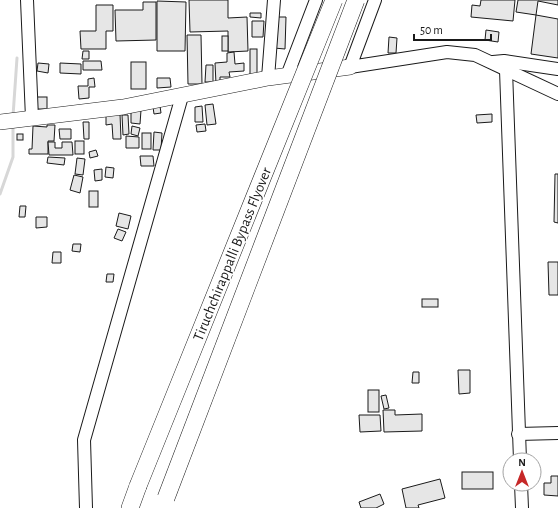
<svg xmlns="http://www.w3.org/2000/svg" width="558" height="508" font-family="'Alegreya Sans',sans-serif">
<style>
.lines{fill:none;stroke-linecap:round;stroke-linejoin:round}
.stream{stroke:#d7d7d7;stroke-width:3}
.building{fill:#e6e6e6;stroke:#1a1a1a}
.minor-casing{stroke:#1a1a1a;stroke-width:14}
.major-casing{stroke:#1a1a1a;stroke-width:16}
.highway-casing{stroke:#1a1a1a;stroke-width:18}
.minor{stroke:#fff;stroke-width:12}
.major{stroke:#fff;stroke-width:15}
.highway{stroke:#fff;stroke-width:17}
.highway-bridge-casing{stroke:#1a1a1a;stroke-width:18;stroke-linecap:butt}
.highway-bridge{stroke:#fff;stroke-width:17}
.labels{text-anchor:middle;stroke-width:3;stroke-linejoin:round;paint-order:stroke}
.street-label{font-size:15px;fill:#1a1a1a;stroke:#fff}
</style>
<rect width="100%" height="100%" fill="#fff"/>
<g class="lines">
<g class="stream">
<path d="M13 116 17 58"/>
<path d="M0 194 13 157V124"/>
</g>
</g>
<g class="building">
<path d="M189 0H228V18L247 17 248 51 228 52V31L190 32Z"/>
<path d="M481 0H515L513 21 471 17 472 5 480 6Z"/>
<path d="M518 0H558V5L538 1 536 15 516 12Z"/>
<path d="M157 1 186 2 185 51H157Z"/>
<path d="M143 2H156V40L116 41 115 10H143Z"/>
<path d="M96 5H113V31H106V49H81L80 31H96Z"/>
<path d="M250 13H261V18L250 17Z"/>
<path d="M536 15 558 19V58L531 54Z"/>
<path d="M276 17H286L285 49 274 48Z"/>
<path d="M252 21H264L263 37H252Z"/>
<path d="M486 30 499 32 498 42 485 40Z"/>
<path d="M187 35H201L202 84H188Z"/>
<rect x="222" y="36" width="6" height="15"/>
<path d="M389 37 397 38 396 53H388Z"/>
<rect x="250" y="49" width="7" height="27"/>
<path d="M83 51H89V59H82Z"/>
<path d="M234 52 235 64 244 63V71L229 72 230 77H220V84H216L215 63 227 62V53Z"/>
<path d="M83 61H101L102 70H83Z"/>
<rect x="131" y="62" width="15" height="27"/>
<path d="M38 63 49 64 48 73 37 71Z"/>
<path d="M60 63 81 64V74L60 73Z"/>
<path d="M206 65H213V82H205Z"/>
<path d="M94 78 95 87H89V98L79 99 78 86H88V79Z"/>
<path d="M157 78H170L171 87 157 88Z"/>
<rect x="36" y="97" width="11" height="12"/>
<path d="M213 104 216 124 207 125 205 105Z"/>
<path d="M160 106 161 113 154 114 153 107Z"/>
<path d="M202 106 203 122H195V107Z"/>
<path d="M131 109 141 110 140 124 131 123Z"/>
<path d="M106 114H120L121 139H113L112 124 106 125Z"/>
<path d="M492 114V122L477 123 476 115Z"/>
<path d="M122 115H128L129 134 123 135Z"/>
<path d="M83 122H89V139H84Z"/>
<path d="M205 124 206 131 197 132 196 125Z"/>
<path d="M47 125H55L54 141H48V154H29V149H32L33 126 47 127Z"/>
<path d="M132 126 140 128 138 136 131 134Z"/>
<path d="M59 129H71V139H60Z"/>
<path d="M154 132 162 133 161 150H153Z"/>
<rect x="142" y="133" width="9" height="16"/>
<rect x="17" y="134" width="6" height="6"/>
<path d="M126 136 139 137V148H126Z"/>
<rect x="75" y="141" width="9" height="13"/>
<path d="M48 142H55V148H62V142H72L73 155H49Z"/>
<path d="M96 150 98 156 90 158 89 152Z"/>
<path d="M140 156H153L154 166H141Z"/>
<path d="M48 157 65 158 64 165 47 163Z"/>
<path d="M77 158 85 159 83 175 75 174Z"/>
<path d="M106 167 114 168 113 178 105 177Z"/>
<path d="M102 169V180L95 181 94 170Z"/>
<path d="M555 174H558V223L554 222Z"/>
<path d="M74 175 83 177 80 193 70 190Z"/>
<rect x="89" y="191" width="9" height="16"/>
<path d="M20 206H26L25 217H19Z"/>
<path d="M119 213 131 216 128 229 116 226Z"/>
<path d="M36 217H47V227L36 228Z"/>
<path d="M118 229 126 232 122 241 114 238Z"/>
<path d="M73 244H81L80 252 72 251Z"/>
<path d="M53 252H61V263H52Z"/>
<path d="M548 262H558V295H549Z"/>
<path d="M107 274H114L113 282H106Z"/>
<rect x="422" y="299" width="16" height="8"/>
<path d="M458 370H470V393L459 394Z"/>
<path d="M413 372H419V383H412Z"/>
<rect x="368" y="390" width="11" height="22"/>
<path d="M386 395 389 408 384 409 381 396Z"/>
<path d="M383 410H395V415L422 414V431L384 432Z"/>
<path d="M359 415H380L381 431 360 432Z"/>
<rect x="462" y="472" width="31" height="17"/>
<path d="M551 476H558V496L544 495V483H551Z"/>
<path d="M440 479 445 498 418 505 419 508H406L402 489Z"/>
<path d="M380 494 384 504 376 508H361L359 502Z"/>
</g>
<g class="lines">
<defs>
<g id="minor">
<path d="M27 0 32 118"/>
<path d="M375 0 350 67 447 52 475 55 558 94"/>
<path d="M493 62 504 61 558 69"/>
<path d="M506 70 520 460"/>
<path d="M287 76 316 0"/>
<path d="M268 78 274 0"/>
<path d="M518 434 558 433"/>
<path d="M521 484 522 508"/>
<path d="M86 508 84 440 182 96"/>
</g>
<path id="major" d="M0 122 123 107 268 78 350 67"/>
<path id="highway" d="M130 508 138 486"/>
</defs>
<use href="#minor" class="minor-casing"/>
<use href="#major" class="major-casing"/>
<use href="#highway" class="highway-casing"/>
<use href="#minor" class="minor"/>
<use href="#major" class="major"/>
<use href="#highway" class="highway"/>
<defs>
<g id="highway-bridge">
<path d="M138 486 334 0"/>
<path d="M166 498 356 0"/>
</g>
</defs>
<use href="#highway-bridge" class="highway-bridge-casing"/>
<use href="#highway-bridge" class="highway-bridge"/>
</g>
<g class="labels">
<g class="street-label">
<text transform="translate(232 254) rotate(-68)" y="5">Tiruchchirappalli Bypass Flyover</text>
</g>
</g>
<g transform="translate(522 472)"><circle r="19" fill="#ffffff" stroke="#a3a3a3"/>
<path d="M0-3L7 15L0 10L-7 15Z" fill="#c62828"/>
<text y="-6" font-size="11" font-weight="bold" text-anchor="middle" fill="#1a1a1a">N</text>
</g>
<path d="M414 34v6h77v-6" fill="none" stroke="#1a1a1a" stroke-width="2"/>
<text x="420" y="34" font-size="12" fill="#1a1a1a" stroke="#ffffff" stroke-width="3" paint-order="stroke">50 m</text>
</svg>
